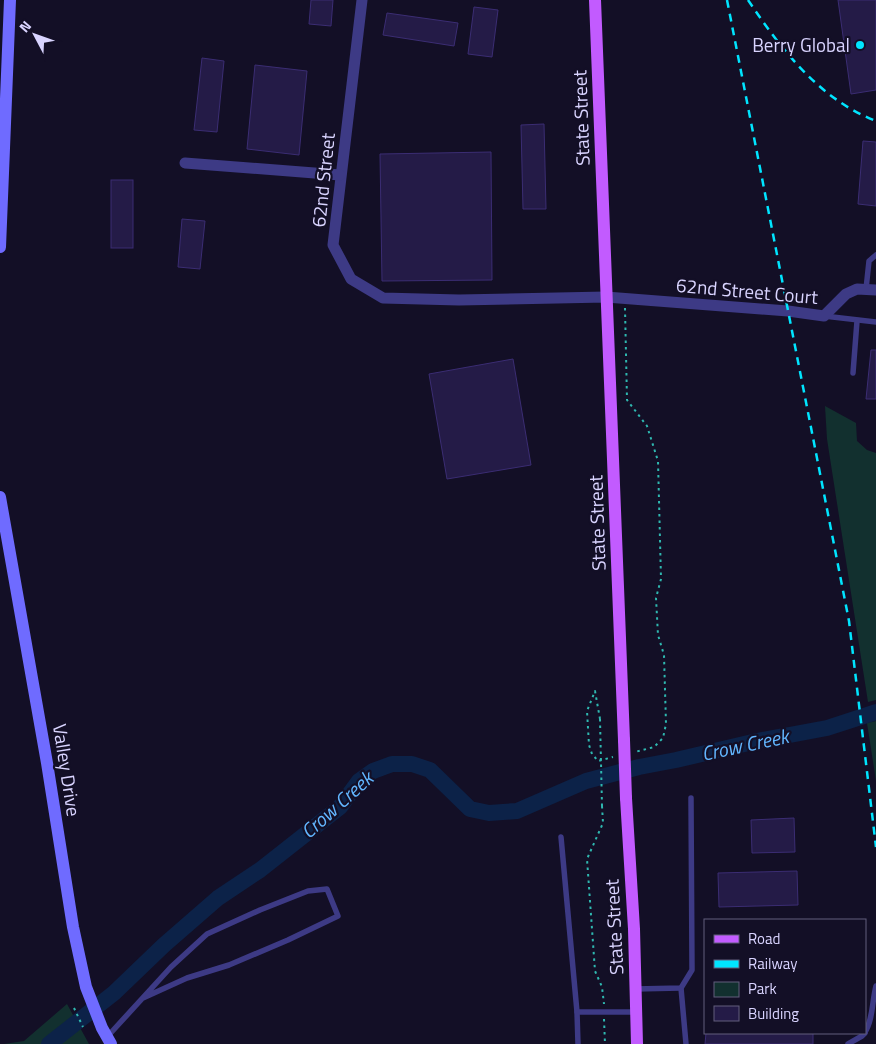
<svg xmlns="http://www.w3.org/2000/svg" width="876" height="1044" font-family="'Titillium Web',sans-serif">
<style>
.green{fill:#12302f}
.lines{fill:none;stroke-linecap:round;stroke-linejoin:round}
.river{stroke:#0c2248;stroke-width:16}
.building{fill:#241b47;stroke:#3b2d73}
.path{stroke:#2fb8b0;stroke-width:2;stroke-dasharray:2.5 4;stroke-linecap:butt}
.lane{stroke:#3d3a85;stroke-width:5.5}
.street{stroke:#3d3a85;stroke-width:11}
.secondary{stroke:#6f6bff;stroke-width:12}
.primary{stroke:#c25bff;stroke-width:12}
.rail{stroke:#00e5ff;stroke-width:2.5;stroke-dasharray:8 6;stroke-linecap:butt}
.path-bridge{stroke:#2fb8b0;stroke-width:2;stroke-dasharray:2.5 4;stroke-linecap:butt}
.primary-bridge{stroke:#c25bff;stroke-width:12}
.poi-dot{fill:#00e5ff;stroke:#130f26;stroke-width:2}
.labels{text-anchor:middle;stroke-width:4.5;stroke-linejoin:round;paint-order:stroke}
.poi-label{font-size:19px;fill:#d9d4ff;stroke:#130f26;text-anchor:end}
.street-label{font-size:19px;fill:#d9d4ff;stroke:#130f26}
.water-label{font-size:20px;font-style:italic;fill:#62b6ff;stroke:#130f26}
</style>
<rect width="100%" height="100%" fill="#130f26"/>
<g class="green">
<path d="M825 406 856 423 857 441 867 450 876 453V700L868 702 827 439Z"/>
<path d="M876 721V781L867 723Z"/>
<path d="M67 1004 89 1044H4L24 1041Z"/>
</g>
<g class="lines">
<path class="river" d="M49 1044 114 993 164 945 218 898 260 870 340 807 359 781 373 771 392 764H412L430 770 470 809 489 813 517 811 586 781 639 767 676 760 757 741 827 728 876 712"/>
</g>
<g class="building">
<path d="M311 0H333L331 26 309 24Z"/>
<path d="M838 0H876V90L851 94Z"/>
<path d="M474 7 498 10 492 57 468 54Z"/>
<path d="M387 13 458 23 454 46 383 35Z"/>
<path d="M202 58 224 61 217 132 194 130Z"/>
<path d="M255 65 307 71 299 155 247 149Z"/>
<path d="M544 124 546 209H523L521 125Z"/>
<path d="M863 141 876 142V206L858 204Z"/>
<path d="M491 152 492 280 382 281 380 154Z"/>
<rect x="111" y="180" width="22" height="68"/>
<path d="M182 219 205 221 200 269 178 267Z"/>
<path d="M871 350H876V399H866Z"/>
<path d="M513 359 531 465 447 479 429 374Z"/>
<path d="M794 818 795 852 752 853 751 820Z"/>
<path d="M797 871 798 905 719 907 718 873Z"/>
<path d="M706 1033H813V1044H705Z"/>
</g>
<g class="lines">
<g class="path">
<path d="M625 308 627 400 647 426 658 461 661 579 656 598 658 635 664 655 666 724 663 738 654 747 635 752"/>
<path d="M600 719 595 691 587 711 589 745 592 754 598 761 613 757"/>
<path d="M602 806 603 823 587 859 595 971 602 987 604 1004"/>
<path d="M74 1008 83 1027"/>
<path d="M604 1019 605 1044"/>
</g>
<g class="lane">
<path d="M866 289 869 261 876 255"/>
<path d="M824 316 876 322"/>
<path d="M853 373 857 321"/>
<path d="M561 837 577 1012"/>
<path d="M681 988 686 1044"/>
<path d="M635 989 681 988 692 970 691 798"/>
<path d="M865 1032C873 1020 872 1001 876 986"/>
<path d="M107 1037 171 967 207 934 260 910 308 891 327 889 338 916 288 940 229 965 187 978 143 998"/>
<path d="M578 1044 577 1012H636"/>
<path d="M848 1044 862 1036 865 1033"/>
</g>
<g class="street">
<path d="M362 0 333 245 351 279 383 298 459 300 606 297 788 311 824 316 846 294 857 289 876 290"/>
<path d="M185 163 340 175"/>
</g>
<g class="secondary">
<path d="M0 247 10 0"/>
<path d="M0 497 47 763 73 927 86 987 102 1028 111 1044"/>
</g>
<g class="primary">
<path d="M595 0 624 740"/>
<path d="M626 798 634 929 637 1044"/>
</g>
<g class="rail">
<path d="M727 0 849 621 876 847"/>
<path d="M748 0C781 49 819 99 876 121"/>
</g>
<path class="path-bridge" d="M600 719 602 806"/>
<path class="primary-bridge" d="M624 740 626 798"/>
</g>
<circle class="poi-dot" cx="860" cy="45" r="5"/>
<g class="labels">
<g class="poi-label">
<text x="850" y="52">Berry Global</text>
</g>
<g class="street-label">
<text transform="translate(581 118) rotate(-92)" y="7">State Street</text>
<text transform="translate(323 180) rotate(-84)" y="7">62nd Street</text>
<text transform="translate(747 291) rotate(5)" y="7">62nd Street Court</text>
<text transform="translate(597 523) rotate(-92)" y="7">State Street</text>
<text transform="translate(67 770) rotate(81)" y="7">Valley Drive</text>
<text transform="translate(614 927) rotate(-93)" y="7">State Street</text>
</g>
<g class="water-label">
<text transform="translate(745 745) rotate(-12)" y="7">Crow Creek</text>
<text transform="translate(337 805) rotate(-42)" y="7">Crow Creek</text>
</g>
</g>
<rect x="704" y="919" width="162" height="115" fill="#130f26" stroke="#625e7d"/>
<rect x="714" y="935" width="25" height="8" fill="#c25bff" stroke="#625e7d"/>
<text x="748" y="944" font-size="15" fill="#d9d4ff">Road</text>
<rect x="714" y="960" width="25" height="8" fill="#00e5ff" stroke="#625e7d"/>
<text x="748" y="969" font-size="15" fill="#d9d4ff">Railway</text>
<rect x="714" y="982" width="25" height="15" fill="#12302f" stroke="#625e7d"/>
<text x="748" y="994" font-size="15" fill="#d9d4ff">Park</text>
<rect x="714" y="1006" width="25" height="15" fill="#241b47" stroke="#625e7d"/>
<text x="748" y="1019" font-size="15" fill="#d9d4ff">Building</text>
<g transform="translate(35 35) rotate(311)" stroke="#130f26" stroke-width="4" paint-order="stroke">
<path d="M0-4L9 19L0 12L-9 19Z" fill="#d9d4ff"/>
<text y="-8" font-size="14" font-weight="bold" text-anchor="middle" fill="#d9d4ff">N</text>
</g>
</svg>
